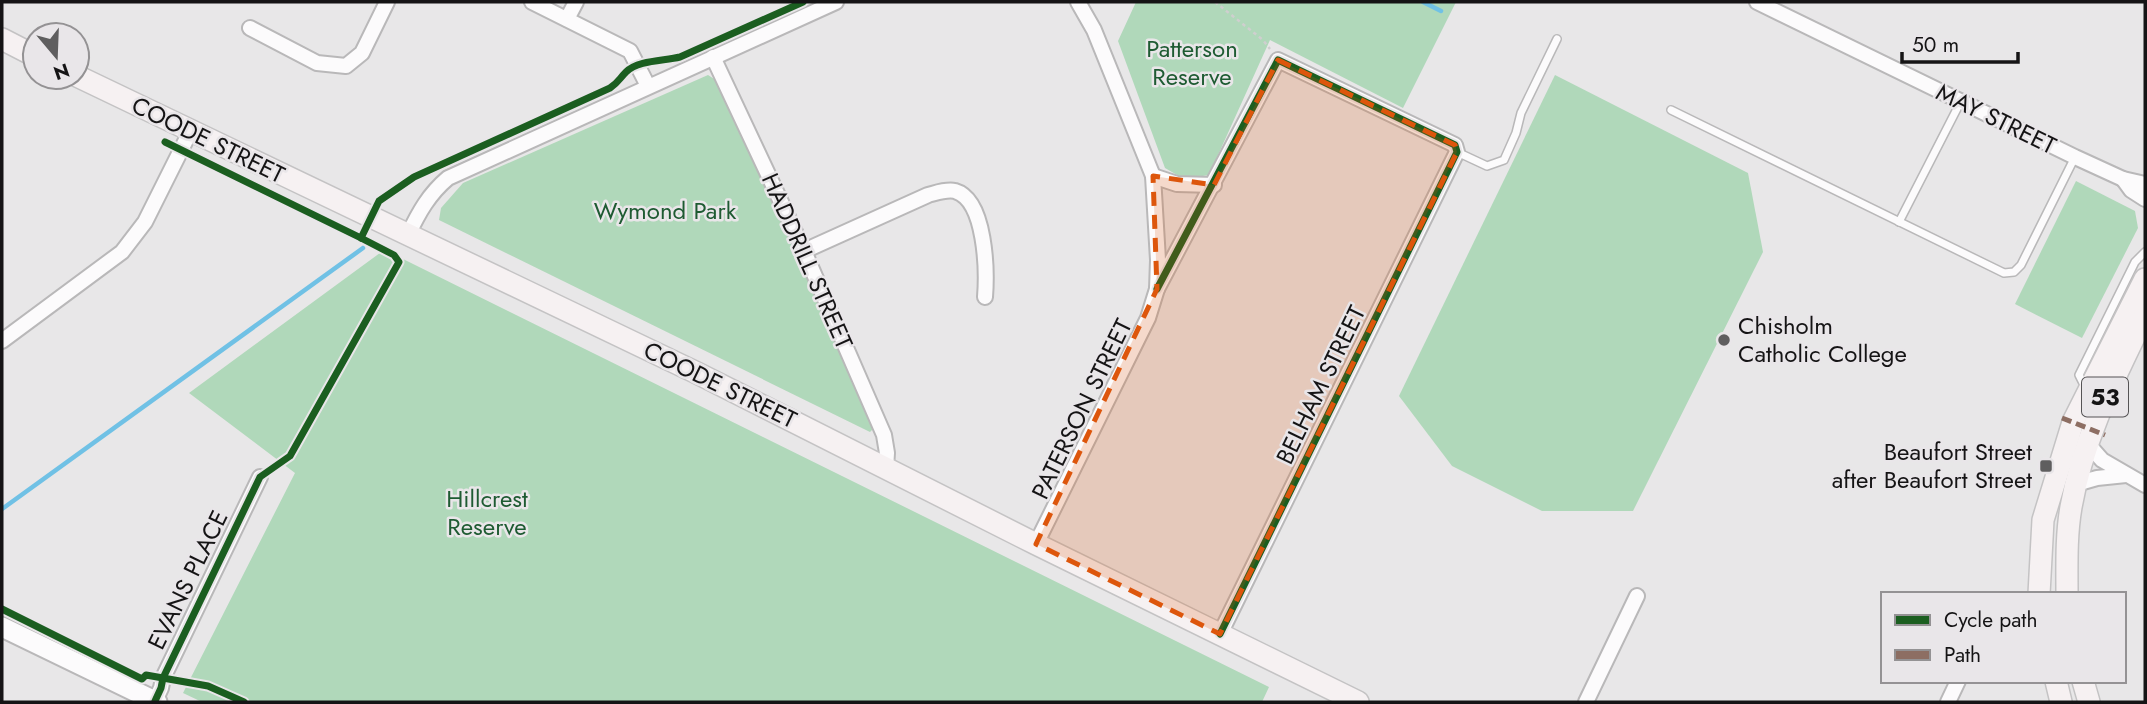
<svg xmlns="http://www.w3.org/2000/svg" width="2147" height="704" font-family="Jost,sans-serif">
<style>
.green{fill:#b0d8ba}
.lines{fill:none;stroke-linecap:round;stroke-linejoin:round}
.stream{stroke:#70c1e5;stroke-width:4.5}
.lane-casing{stroke:#b9b8b9;stroke-width:10}
.street-casing{stroke:#b9b8b9;stroke-width:18}
.secondary-casing{stroke:#b9b8b9;stroke-width:23}
.primary-casing{stroke:#c4c3c4;stroke-width:24}
.path{stroke:#cfcfcf;stroke-width:2.5;stroke-dasharray:3.5 3.5;stroke-linecap:butt}
.lane{stroke:#fcfbfc;stroke-width:7}
.street{stroke:#fcfbfc;stroke-width:14}
.secondary{stroke:#fcfbfc;stroke-width:19}
.primary{stroke:#f6f1f2;stroke-width:21}
.quiet{stroke:#8d6e63;stroke-width:5;stroke-dasharray:10 5;stroke-linecap:butt}
.cycleway-casing{stroke:#e9e6e9;stroke-width:11}
.cycleway{stroke:#1b5e20;stroke-width:7}
.marked{fill:#dd560c;fill-opacity:0.2;stroke:#dd560c;stroke-width:5;stroke-dasharray:14 9;stroke-linejoin:round}
.poi-dot{fill:#5f5e5f;stroke:#e9e6e9;stroke-width:2.5}
.labels{text-anchor:middle;stroke-width:5;stroke-linejoin:round;paint-order:stroke}
.shield{fill:#e9e6e9;stroke:#555355;stroke-width:2}
.shield-label{font-size:23px;font-weight:bold;fill:#151415}
.park-label{font-size:24px;fill:#1e5b32;stroke:#e9e6e9}
.street-label{font-size:24px;fill:#151415;stroke:#e9e6e9}
.poi-label{font-size:24px;fill:#151415;stroke:#e9e6e9;text-anchor:start}
</style>
<rect width="100%" height="100%" fill="#e8e7e8"/>
<g class="green">
<path d="M1136 2H1456L1403 108 1270 40 1209 175 1184 179 1165 168 1118 41Z"/>
<path d="M708 75 725 86 879 423 870 432 439 220 441 208 463 183Z"/>
<path d="M1555 75 1748 173 1763 252 1633 511H1542L1452 466 1399 396Z"/>
<path d="M2076 181 2135 211 2138 228 2082 338 2015 304Z"/>
<path d="M384 250 403 259 1269 687 1262 702H202L183 693 295 473 189 393Z"/>
</g>
<g class="lines">
<g class="stream">
<path d="M1423 2 1441 11"/>
<path d="M2 509 363 248"/>
</g>
<defs>
<g id="lane">
<path d="M1671 110 2004 273 2014 272 2021 265 2075 157"/>
<path d="M1457 152 1487 166 1504 160 1516 133 1521 113 1557 39"/>
<path d="M1899 222 1961 101"/>
<path d="M2085 387 2079 375 2135 262 2145 252"/>
</g>
<g id="street">
<path d="M532 2 630 51 648 86"/>
<path d="M1757 2 2075 157 2123 179 2145 184"/>
<path d="M567 19 576 2"/>
<path d="M250 28 317 63 346 66 362 53 387 2"/>
<path d="M713 57 804 251 884 435 887 453 886 468"/>
<path d="M1153 176 1177 184 1214 185"/>
<path d="M2123 179 2131 190 2145 199"/>
<path d="M408 235C419 212 429 194 448 178L836 2"/>
<path d="M804 251 928 195C936 193 946 189 955 191 986 200 987 271 985 297"/>
<path d="M1157 289 1278 60 1455 145 1457 152 1220 634"/>
<path d="M2 341 122 252 145 222 190 132"/>
<path d="M2087 443 2102 460 2145 485"/>
<path d="M2076 484 2097 478 2126 475"/>
<path d="M1036 544 1148 318 1157 289 1158 260 1153 176 1094 30 1078 2"/>
<path d="M155 701 161 688 163 678 260 477"/>
<path d="M1586 702 1637 596"/>
<path d="M1948 702 1958 681"/>
</g>
<path id="secondary" d="M2 627 157 702"/>
<g id="primary">
<path d="M2 39 35 56"/>
<path d="M77 76 697 373 1036 544 1358 702"/>
<path d="M2039 594 2043 520 2073 422 2145 279"/>
<path d="M2067 594C2067 565 2066 536 2071 507 2083 438 2115 377 2145 315"/>
<path d="M2056 681 2061 702"/>
<path d="M2083 681 2089 702"/>
</g>
</defs>
<use href="#lane" class="lane-casing"/>
<use href="#street" class="street-casing"/>
<use href="#secondary" class="secondary-casing"/>
<use href="#primary" class="primary-casing"/>
<path class="path" d="M1215 2 1263 40 1270 49"/>
<use href="#lane" class="lane"/>
<use href="#street" class="street"/>
<use href="#secondary" class="secondary"/>
<use href="#primary" class="primary"/>
<path class="quiet" d="M2062 418 2105 435"/>
<defs>
<g id="cycleway">
<path d="M361 238 379 201 414 177 610 88C619 82 619 79 626 72 638 60 664 61 680 57L803 2"/>
<path d="M1157 289 1278 60 1455 145 1457 152 1220 634"/>
<path d="M2 609 142 679 146 675 208 686 244 702"/>
<path d="M155 701 161 688 163 678 260 477 290 456 399 262 394 255 361 238 165 142"/>
</g>
</defs>
<use href="#cycleway" class="cycleway-casing"/>
<use href="#cycleway" class="cycleway"/>
</g>
<path class="marked" d="M1278 60 1455 145 1457 152 1220 634 1036 544 1157 289 1153 176 1214 185Z"/>
<g class="poi-dot">
<circle cx="1724" cy="340" r="7"/>
<rect x="2039" y="459" width="14" height="14" rx="3.5"/>
</g>
<g class="labels">
<rect class="shield" x="2082" y="377.5" width="46" height="39" rx="5"/>
<g class="shield-label">
<text x="2105" y="405">53</text>
</g>
<g class="park-label">
<text x="1192" y="57">Patterson<tspan x="1192" dy="28">Reserve</tspan></text>
<text x="665" y="219">Wymond Park</text>
<text x="487" y="507">Hillcrest<tspan x="487" dy="28">Reserve</tspan></text>
</g>
<g class="street-label">
<text transform="translate(1996 119) rotate(26)" y="8">MAY STREET</text>
<text transform="translate(208 140) rotate(26)" y="8">COODE STREET</text>
<text transform="translate(807 261) rotate(66)" y="8">HADDRILL STREET</text>
<text transform="translate(720 385) rotate(26)" y="8">COODE STREET</text>
<text transform="translate(1321 385) rotate(-64)" y="8">BELHAM STREET</text>
<text transform="translate(1082 409) rotate(-64)" y="8">PATERSON STREET</text>
<text transform="translate(188 580) rotate(-64)" y="8">EVANS PLACE</text>
</g>
<g class="poi-label">
<text x="1738" y="334">Chisholm<tspan x="1738" dy="28">Catholic College</tspan></text>
<text x="2032" y="460" text-anchor="end">Beaufort Street<tspan x="2032" dy="28">after Beaufort Street</tspan></text>
</g>
</g>
<rect width="2147" height="704" fill="none" stroke="#151415" stroke-width="7"/>
<rect x="1881" y="592" width="245" height="91" fill="#e9e6e9" stroke="#949294" stroke-width="2"/>
<rect x="1895" y="615" width="35" height="10" fill="#1b5e20" stroke="#949294" stroke-width="2"/>
<text x="1944" y="627" font-size="21" fill="#151415">Cycle path</text>
<rect x="1895" y="650" width="35" height="10" fill="#8d6e63" stroke="#949294" stroke-width="2"/>
<text x="1944" y="662" font-size="21" fill="#151415">Path</text>
<g transform="translate(56 56) rotate(161)"><circle r="33" fill="#e9e6e9" stroke="#949294" stroke-width="2"/>
<path d="M0-5L12 26L0 18L-12 26Z" fill="#5f5e5f"/>
<text y="-10" font-size="19" font-weight="bold" text-anchor="middle" fill="#151415">N</text>
</g>
<path d="M1902 52v10h116v-10" fill="none" stroke="#151415" stroke-width="3.5"/>
<text x="1912" y="52" font-size="21" fill="#151415" stroke="#e9e6e9" stroke-width="5" paint-order="stroke">50 m</text>
</svg>
